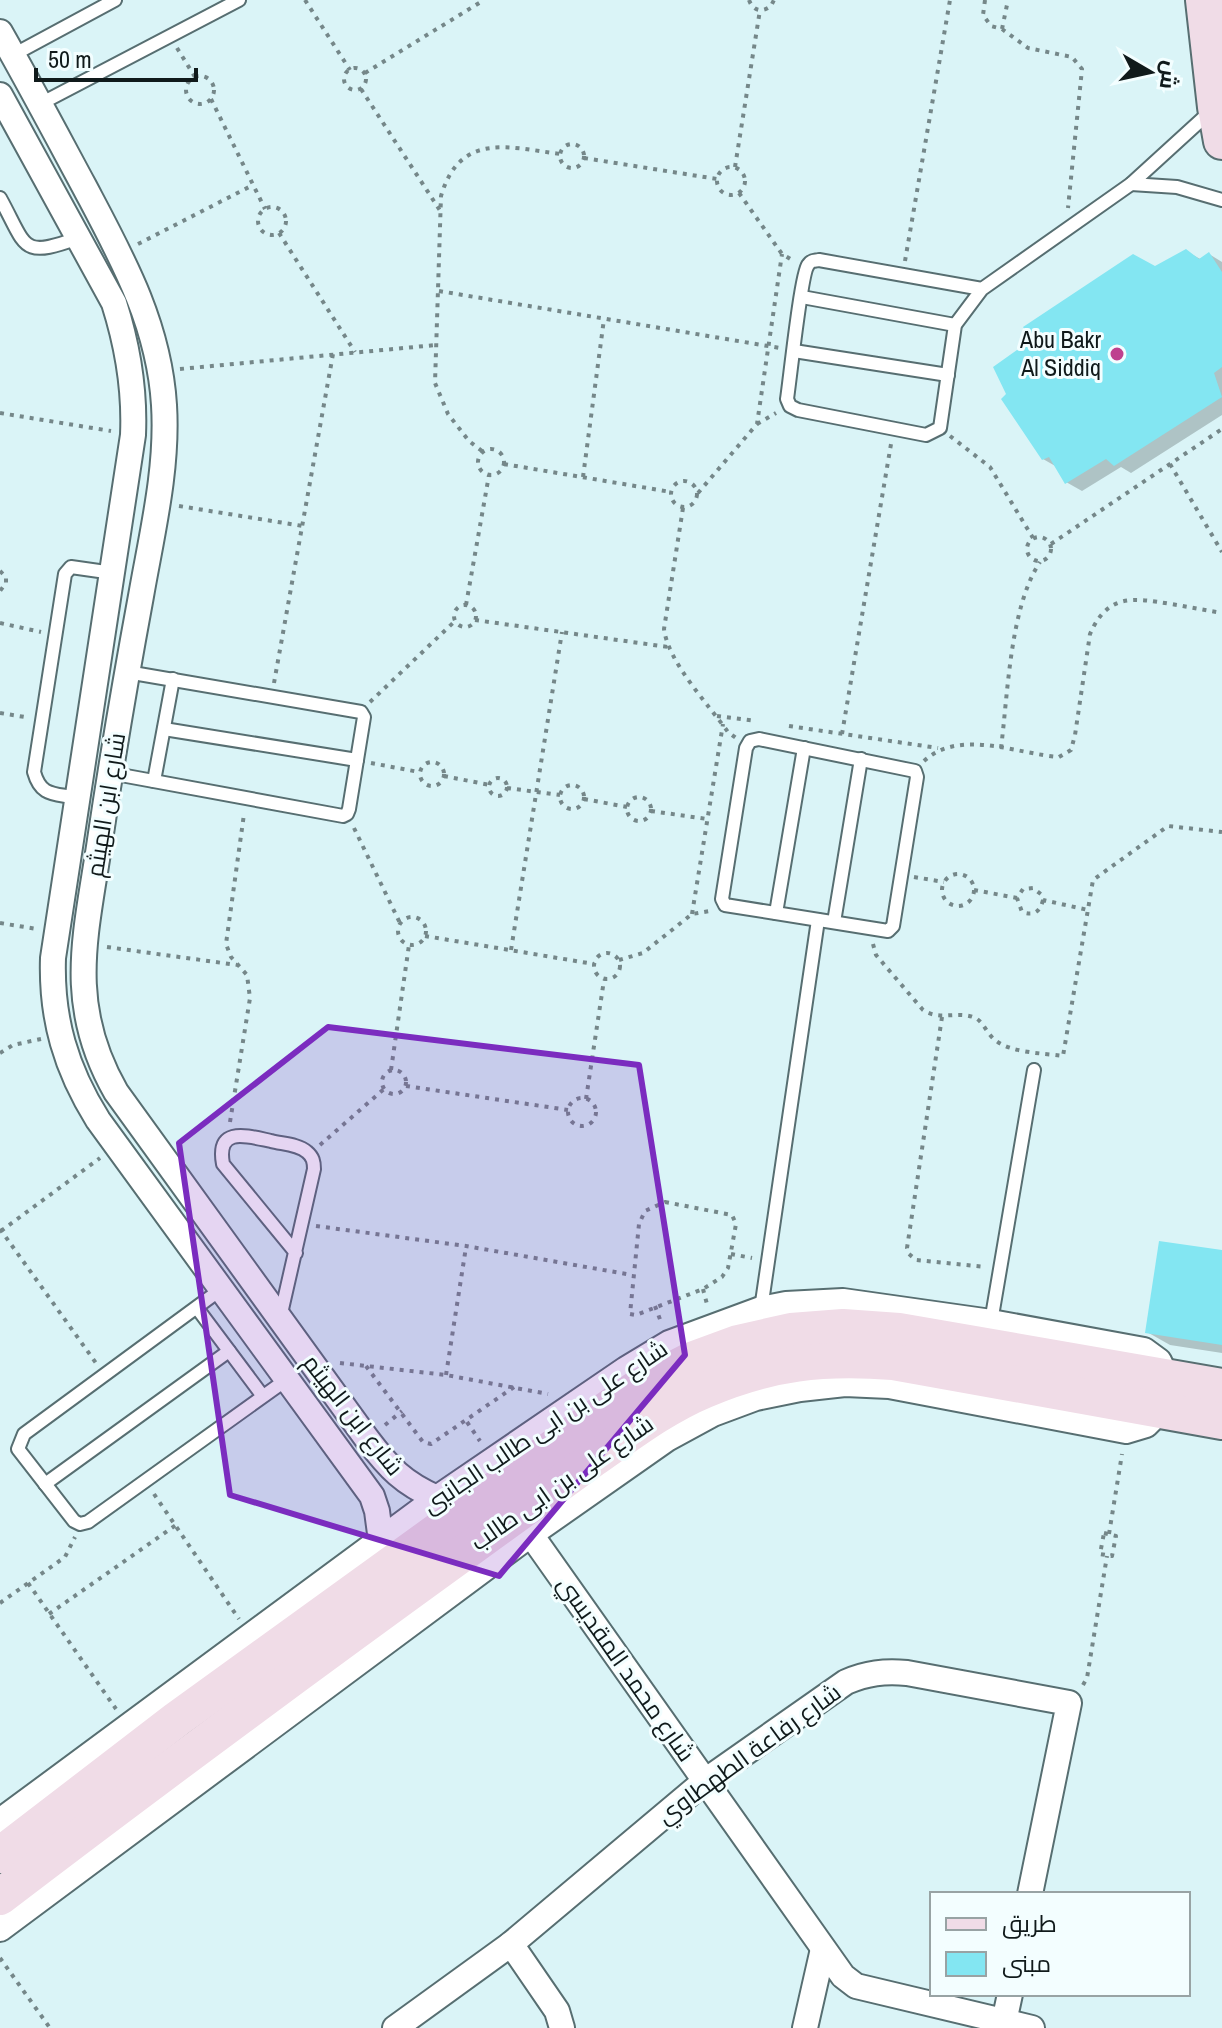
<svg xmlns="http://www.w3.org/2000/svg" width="1222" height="2028" font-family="'Archivo Narrow',Cairo,sans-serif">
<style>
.shadow{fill:#0003}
.building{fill:#83e6f2}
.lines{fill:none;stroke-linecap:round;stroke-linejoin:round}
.lane-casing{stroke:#576e71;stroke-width:16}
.street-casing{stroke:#576e71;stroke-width:28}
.secondary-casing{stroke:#576e71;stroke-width:40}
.path{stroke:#758789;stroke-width:4;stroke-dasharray:4 6;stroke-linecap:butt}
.lane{stroke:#fff;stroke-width:12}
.street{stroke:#fff;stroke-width:24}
.secondary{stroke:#f0dce7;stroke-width:36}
.marked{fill:#7b2cbf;fill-opacity:0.2;stroke:#7b2cbf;stroke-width:6;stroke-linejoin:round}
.poi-dot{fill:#be418f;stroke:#f3feff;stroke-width:3}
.labels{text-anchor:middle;stroke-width:6;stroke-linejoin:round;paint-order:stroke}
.poi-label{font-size:24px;fill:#101a1b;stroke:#f3feff;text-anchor:end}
.street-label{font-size:24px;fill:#101a1b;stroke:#f3feff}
</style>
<rect width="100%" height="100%" fill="#daf4f7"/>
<g class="shadow">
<path d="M1186 251 1202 260 1209 254 1222 262V415L1131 473 1121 467 1082 491 1066 482 1057 467 1043 459 1155 268Z"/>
<path d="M1222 1252V1353L1170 1345 1147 1332Z"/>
</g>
<g class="building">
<path d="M1186 249 1199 259 1209 252 1222 272V367L1214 373 1222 397 1114 466 1106 459 1065 484 1049 457 1042 460 1001 399 1006 394 993 367 1031 340 1023 327 1133 254 1155 266Z"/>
<path d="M1159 1241 1222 1250V1345L1145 1333Z"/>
</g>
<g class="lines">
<defs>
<g id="lane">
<path d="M13 55 115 0"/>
<path d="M40 104 239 0"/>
<path d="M1131 184 1177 187 1222 200"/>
<path d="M0 198C27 247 20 259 78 238"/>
<path d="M982 289 819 260C814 261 811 260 808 265 801 274 790 379 787 399L790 406 798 410 926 435 940 428 955 325 982 289 1131 184 1211 111"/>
<path d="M802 297 955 325"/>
<path d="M794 351 948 375"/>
<path d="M164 729 357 760"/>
<path d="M759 739 915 771 917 777 893 926 888 931 725 905 722 899 746 748 750 741Z"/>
<path d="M110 773 343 816 347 814 349 809 364 717 361 712 127 672"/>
<path d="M154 781 173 679"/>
<path d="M77 798C54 793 41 797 34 772L65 574 71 567 113 573"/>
<path d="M776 913 804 748"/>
<path d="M834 922 861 759"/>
<path d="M220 1290 24 1434 18 1449 74 1521 80 1524 88 1522 286 1380"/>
<path d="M197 1308 262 1395"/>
<path d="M761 1309 818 920"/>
<path d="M280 1318 314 1169C314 1162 313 1157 307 1152 298 1144 282 1144 271 1141 247 1136 216 1126 223 1164L296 1253"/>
<path d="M991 1322 1034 1070"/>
<path d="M45 1484 229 1351"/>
</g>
<g id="street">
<path d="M0 32C29 83 56 134 84 186 121 256 159 323 164 405 168 469 152 533 141 596 126 677 112 759 100 840 86 935 65 1003 116 1092L367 1439C389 1468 403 1483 437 1498"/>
<path d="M0 95 114 303C128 347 135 389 133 435L53 958C51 1019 66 1069 98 1120L372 1496 377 1511 381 1541"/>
<path d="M522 1522 843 1976 856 1986 1032 2028"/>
<path d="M0 1821 437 1498 626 1369 669 1343 761 1309 786 1304 843 1301 991 1322 1144 1350 1159 1361 1167 1378"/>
<path d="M0 1929 530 1535 667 1439 713 1414 756 1398 800 1389 845 1384 889 1386 1126 1431 1146 1425 1161 1410"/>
<path d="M511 1944 557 2011 562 2028"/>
<path d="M1004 2022 1010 1994"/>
<path d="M395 2028 511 1944 705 1781 846 1682C867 1673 884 1671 907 1673L1069 1703 1030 1894"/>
<path d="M805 2028 823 1949"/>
</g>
<g id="secondary">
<path d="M1204 0 1216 107 1222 141"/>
<path d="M0 1855 177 1719 555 1446 637 1388 689 1361 738 1343 791 1331 843 1327 899 1331 1222 1387"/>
<path d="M0 1897C153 1780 309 1665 465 1552 507 1521 550 1491 592 1460 628 1435 664 1407 705 1390 771 1362 822 1357 893 1362L1222 1421"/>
</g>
</defs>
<use href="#lane" class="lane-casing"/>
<use href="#street" class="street-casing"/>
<use href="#secondary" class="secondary-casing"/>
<g class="path">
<path d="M305 0 350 70"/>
<path d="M749 0C753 11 762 13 771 6L774 0"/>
<path d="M985 0 983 15 991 26 1002 29 1028 48 1072 57 1082 69 1068 208"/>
<path d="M1002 29 1008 0"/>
<path d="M177 48 195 77"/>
<circle cx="355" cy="79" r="11"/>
<path d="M365 73 484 0"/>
<circle cx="200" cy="90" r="14"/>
<path d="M361 89 441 212"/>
<path d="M211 99 265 209"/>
<circle cx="572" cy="156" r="12"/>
<path d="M584 158 717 179"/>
<circle cx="731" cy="181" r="14"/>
<path d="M735 167 760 10"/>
<path d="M739 193 782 254 792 260"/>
<circle cx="272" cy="221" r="14"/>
<path d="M279 233 355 352"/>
<path d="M138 244 253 185"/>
<path d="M905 261 950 0"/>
<path d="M439 291 780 348"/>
<path d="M180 369 436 345"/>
<path d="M0 413 111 431"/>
<path d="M757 424 776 413"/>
<path d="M950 436 990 467 1033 538"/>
<circle cx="491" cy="462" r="13"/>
<path d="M482 451 469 441 448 414 435 383 441 196C460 132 508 147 560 154"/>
<path d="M504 464 671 492"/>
<path d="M1170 464 1222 552"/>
<path d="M583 477 604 319"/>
<circle cx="684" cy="494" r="13"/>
<path d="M698 493 757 424 782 254"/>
<path d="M179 506 303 526"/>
<path d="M683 508 664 629C668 662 708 704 728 732L736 738"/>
<circle cx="1039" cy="549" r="12"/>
<path d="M1051 544 1222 429"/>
<path d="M0 571 6 577V583L0 591"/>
<path d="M466 605 489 475"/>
<circle cx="465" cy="616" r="11"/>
<path d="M475 620 668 647"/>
<path d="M0 623 41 632"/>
<path d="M274 683 333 354"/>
<path d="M370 702 455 621"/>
<path d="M0 713 25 717"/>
<path d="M717 716 756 721"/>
<path d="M789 726 938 748"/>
<path d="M842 734 891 444"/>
<path d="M1001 748C1008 693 1010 607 1040 562"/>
<path d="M924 761C960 728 1017 754 1059 757L1071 750 1075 735 1090 634C1108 593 1133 598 1171 604 1188 607 1205 610 1222 613"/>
<circle cx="432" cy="774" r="12"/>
<path d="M371 763 419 772"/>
<path d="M444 776 490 785"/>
<circle cx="498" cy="787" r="9"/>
<circle cx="572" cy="797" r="12"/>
<path d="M507 788 560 795"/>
<circle cx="639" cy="809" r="12"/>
<path d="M584 799 627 807"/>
<path d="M651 811 707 819"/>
<path d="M354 828 400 923"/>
<circle cx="958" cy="890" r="16"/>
<path d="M914 877 944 882"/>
<path d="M974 890 1017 898"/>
<path d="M1043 900C1040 912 1034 916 1022 912L1017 898 1023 889 1033 888 1042 895 1043 900 1088 910"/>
<path d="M692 914 723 724"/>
<circle cx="412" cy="931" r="14"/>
<path d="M0 923 37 929"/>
<path d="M425 936 594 964"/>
<path d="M873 944 876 955 923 1010C940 1021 956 1011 973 1017 983 1020 986 1033 995 1040 1011 1053 1042 1053 1063 1056L1093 880 1168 826 1222 832"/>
<path d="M107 947 237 965"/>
<path d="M511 950 562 632"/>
<circle cx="607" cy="966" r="13"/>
<path d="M619 960 643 953 692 914 710 911"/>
<path d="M942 1017 907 1248 909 1254 916 1260 986 1267"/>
<path d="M0 1053 13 1045 41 1039"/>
<circle cx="394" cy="1082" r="12"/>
<path d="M391 1070 409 945"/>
<path d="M406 1086 568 1110"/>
<circle cx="582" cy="1112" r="14"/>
<path d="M586 1099 604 980"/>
<path d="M230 1122 250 998 247 975 231 957 226 944 244 814"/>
<path d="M320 1145 384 1089"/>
<path d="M665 1202 732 1215 736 1224 728 1268 722 1277 703 1289 636 1315 630 1314 639 1224 645 1211Z"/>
<path d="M316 1226 466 1246 632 1275"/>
<path d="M0 1229 96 1363"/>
<path d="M1 1231 100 1158"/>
<path d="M731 1254 752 1258"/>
<path d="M703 1289 708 1308"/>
<path d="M655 1306 661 1322"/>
<path d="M340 1363 446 1375 548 1394"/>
<path d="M366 1366 423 1442 431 1444 514 1387"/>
<path d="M446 1375 466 1247"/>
<path d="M467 1422 480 1441"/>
<path d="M385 1425 402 1411"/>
<path d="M154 1494 239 1619"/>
<path d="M1104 1533 1116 1536 1112 1556 1100 1554Z"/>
<path d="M1109 1534 1122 1454"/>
<path d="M28 1583 116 1709"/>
<path d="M0 1603 65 1557 75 1537"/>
<path d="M49 1614 176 1525"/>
<path d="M1083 1685 1087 1678 1107 1556"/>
<path d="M0 1958 50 2028"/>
</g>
<use href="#lane" class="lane"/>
<use href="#street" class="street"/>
<use href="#secondary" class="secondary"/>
</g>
<path class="marked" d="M328 1027 639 1065 685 1355 499 1576 230 1495 179 1143Z"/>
<circle class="poi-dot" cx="1117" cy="354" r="8"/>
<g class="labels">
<g class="poi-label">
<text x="1101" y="348">Abu Bakr<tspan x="1101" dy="28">Al Siddiq</tspan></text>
</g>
<g class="street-label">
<text transform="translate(106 805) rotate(-81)" y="8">شارع ابن الهيثم</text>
<text transform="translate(353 1415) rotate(52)" y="8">شارع ابن الهيثم</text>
<text transform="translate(545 1427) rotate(-34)" y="8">شارع على بن ابى طالب الجانبى</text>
<text transform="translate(562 1483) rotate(-35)" y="8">شارع على بن ابى طالب</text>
<text transform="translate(626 1669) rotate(55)" y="8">شارع محمد المقديسي</text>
<text transform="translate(749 1754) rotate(-36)" y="8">شارع رفاعة الطهطاوي</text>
</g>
</g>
<rect x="930" y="1892" width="260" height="104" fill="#f3feff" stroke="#98a3a4" stroke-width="2"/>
<rect x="946" y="1918" width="40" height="12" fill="#f0dce7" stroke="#98a3a4" stroke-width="2"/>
<text x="1002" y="1932" font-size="24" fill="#101a1b">طريق</text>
<rect x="946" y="1952" width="40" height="24" fill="#83e6f2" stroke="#98a3a4" stroke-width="2"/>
<text x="1002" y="1972" font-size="24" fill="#101a1b">مبنى</text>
<g transform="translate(1150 72) rotate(99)" stroke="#f3feff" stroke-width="6" paint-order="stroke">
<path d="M0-6L14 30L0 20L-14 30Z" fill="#101a1b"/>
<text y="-12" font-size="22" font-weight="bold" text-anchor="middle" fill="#101a1b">ش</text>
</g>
<path d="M36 68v12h160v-12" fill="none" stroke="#101a1b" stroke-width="4"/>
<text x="48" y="68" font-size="24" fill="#101a1b" stroke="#f3feff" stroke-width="6" paint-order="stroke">50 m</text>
</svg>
